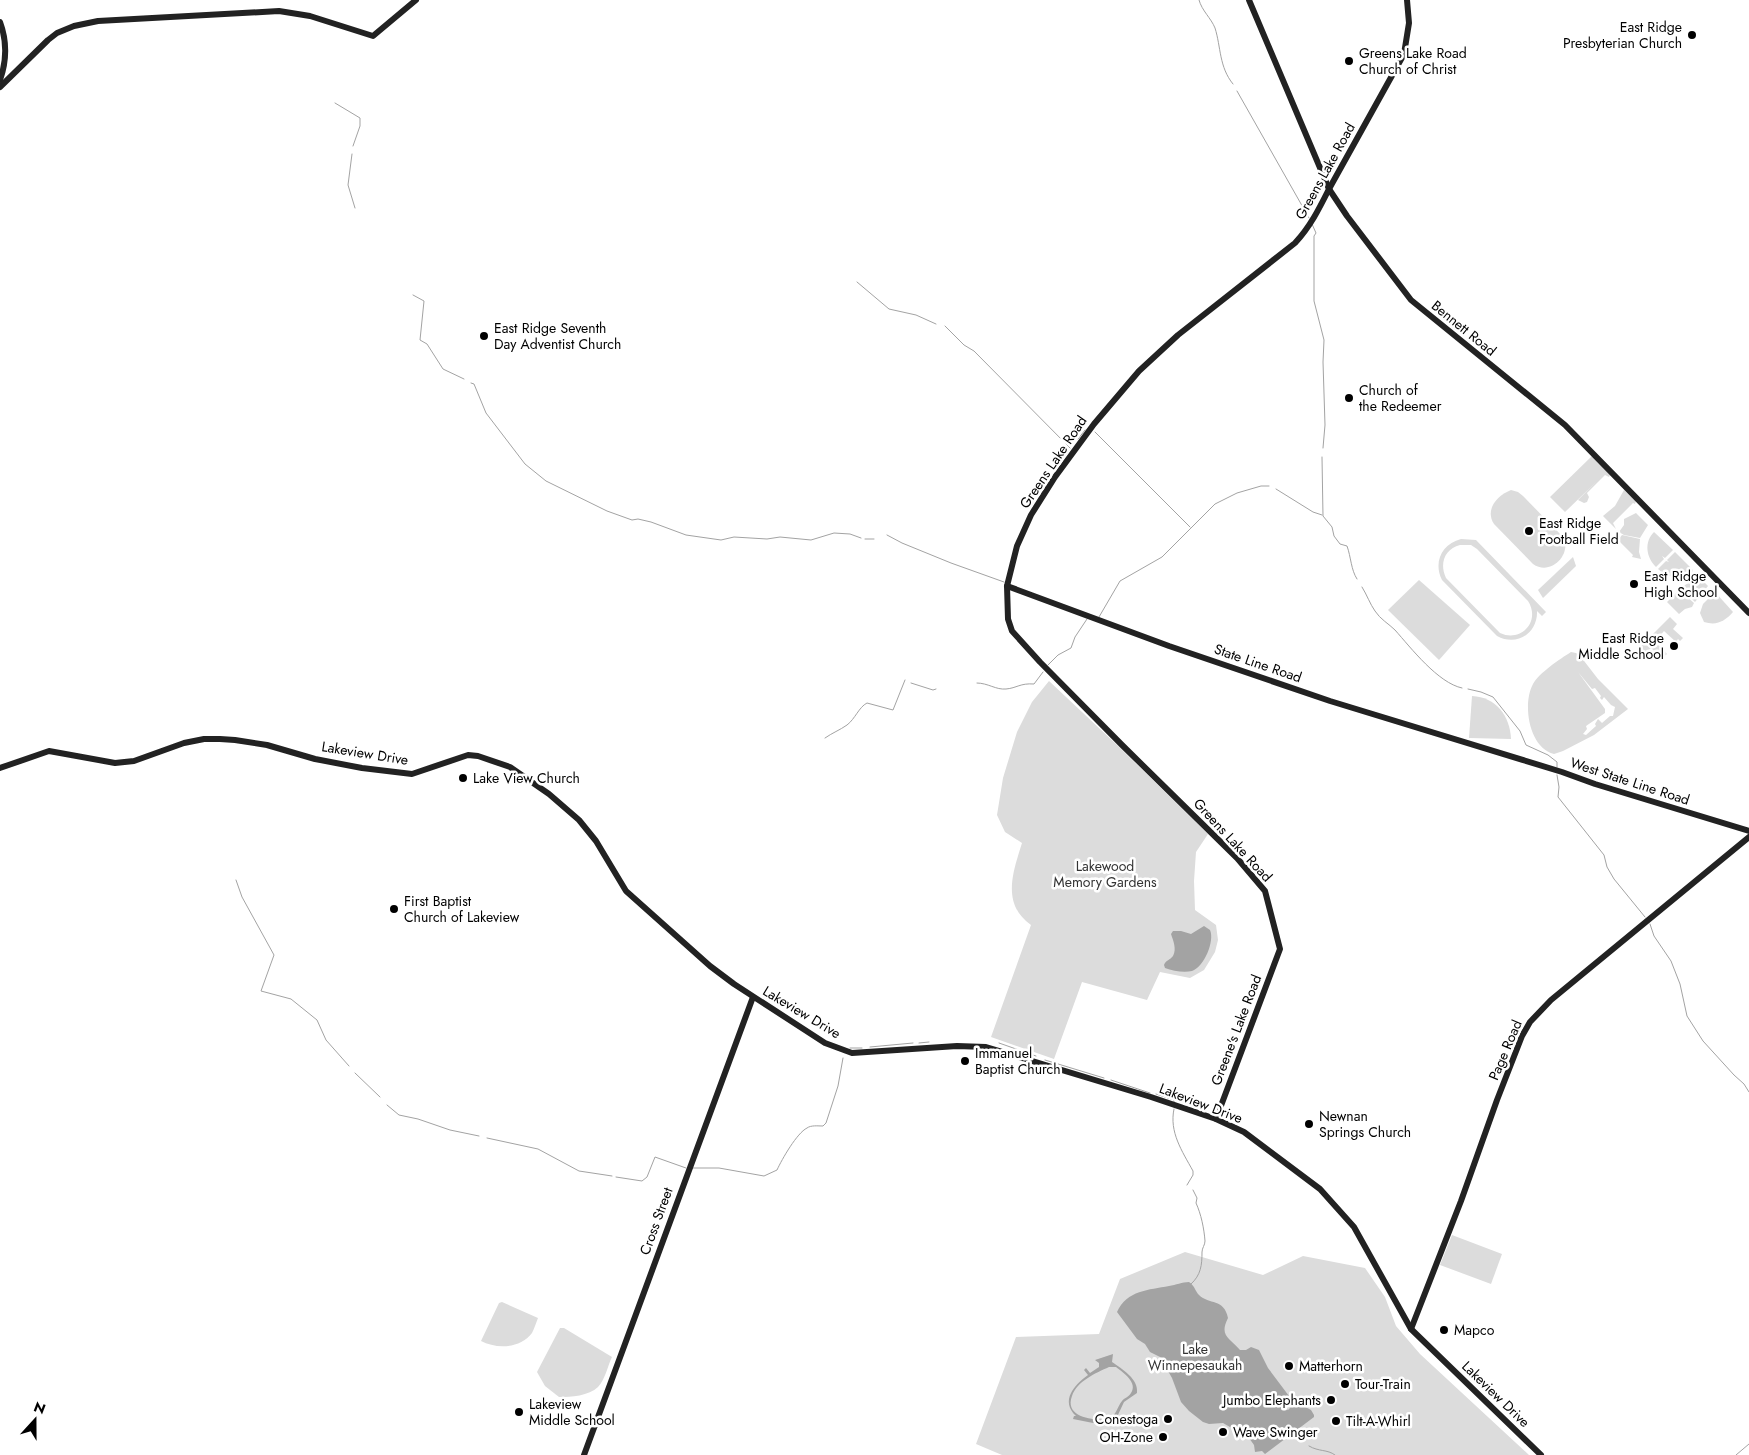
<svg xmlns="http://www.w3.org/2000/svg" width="1749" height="1455" font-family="Jost,sans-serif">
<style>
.green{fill:#dcdcdc;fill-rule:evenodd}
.water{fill:#a3a3a3;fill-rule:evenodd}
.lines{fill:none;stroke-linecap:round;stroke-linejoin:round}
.stream{stroke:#a3a3a3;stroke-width:1}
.secondary{stroke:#222;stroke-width:6}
.poi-dot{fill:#000;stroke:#fff;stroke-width:2}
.labels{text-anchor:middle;stroke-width:5;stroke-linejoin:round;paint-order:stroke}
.poi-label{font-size:14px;fill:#000;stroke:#fff;text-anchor:start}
.street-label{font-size:14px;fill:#000;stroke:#fff}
.park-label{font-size:14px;fill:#333;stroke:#fff}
</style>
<rect width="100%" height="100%" fill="#fff"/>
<g class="green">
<path d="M1592 456 1610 475 1609 477 1605 475 1587 493 1589 497 1587 502 1584 503 1578 500 1596 482 1565 512 1550 497Z"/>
<path d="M1511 490 1518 492 1523 496 1564 538C1571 556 1550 576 1533 564L1494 524C1485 510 1496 496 1511 490Z"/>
<path d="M1624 490 1636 501 1635 504 1633 503 1613 523 1616 529 1603 516 1615 506Z"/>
<path d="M1636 513 1648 525 1640 538 1624 535 1619 532 1624 525V519Z"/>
<path d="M1654 532 1673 550 1665 558 1662 556 1664 559 1656 567C1646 557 1644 542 1654 532Z"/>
<path d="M1622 535 1640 539 1639 552 1641 559 1632 557 1633 555 1618 540Z"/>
<path d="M1461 539 1476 540 1546 612 1542 616 1537 611C1538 633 1517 647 1497 636L1442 580C1433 562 1442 544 1461 539ZM1460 545H1471L1477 549 1528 601C1541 621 1521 643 1500 633L1446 578C1439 563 1445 549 1460 545Z"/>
<path d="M1675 552 1693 570 1692 573C1680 581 1669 578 1658 569L1666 561 1669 562 1667 560Z"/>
<path d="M1573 557 1576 566 1543 598 1538 590Z"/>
<path d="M1699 577 1708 586 1695 602 1681 589 1685 585Z"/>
<path d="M1419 580 1470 625 1439 660 1388 610Z"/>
<path d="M1679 590 1694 603 1692 607 1685 609 1679 614 1667 602Z"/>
<path d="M1715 592 1733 612C1725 621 1717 626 1704 622L1700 613 1703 604Z"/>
<path d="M1670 617 1677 624 1673 629 1683 638 1680 641 1678 639 1676 642 1664 631 1655 641 1667 654 1662 658 1651 648 1642 657 1637 650Z"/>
<path d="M1571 652 1576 653 1581 657 1598 679 1628 709 1594 735 1563 751 1554 754C1529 748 1522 704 1533 684 1539 673 1560 659 1571 652ZM1578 672 1592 689 1595 688 1601 696 1600 698 1602 700 1604 697 1611 705 1615 707 1613 716H1610L1602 723 1598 719 1595 724 1596 726 1586 735 1583 734 1587 729 1586 726 1605 713V709Z"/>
<path d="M1049 681 1116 744 1208 834 1196 852 1194 881 1195 910 1216 925 1218 940 1215 952 1204 970 1190 978 1160 972 1147 1000 1082 982 1054 1059 991 1037 1031 925C1001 904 1013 872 1022 843L1005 832 997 815 1003 778 1017 732 1032 702Z"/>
<path d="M1472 696C1496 697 1510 716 1511 739L1469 738Z"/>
<path d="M1452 1235 1502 1254 1491 1284 1440 1265Z"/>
<path d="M1185 1252 1263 1275 1303 1256 1365 1268 1385 1297 1396 1326 1420 1354 1529 1455H1002L976 1444 1016 1337 1099 1334 1120 1279Z"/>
<path d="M502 1302 538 1318C536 1323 534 1329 532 1333 520 1349 496 1349 481 1341L499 1303Z"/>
<path d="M560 1328H564L612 1357C608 1365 605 1380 598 1387 589 1396 571 1397 559 1397L545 1386 537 1372Z"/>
</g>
<g class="water">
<path d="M1204 926 1210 930C1215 941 1204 967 1192 971 1184 973 1173 971 1165 968L1164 965C1166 960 1170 960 1173 956 1177 949 1173 940 1171 934L1173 931H1181L1191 934Z"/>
<path d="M1189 1282C1195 1286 1195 1291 1199 1295 1209 1305 1224 1298 1228 1318 1219 1336 1229 1337 1240 1350H1246L1251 1347 1259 1350 1268 1368 1289 1396 1282 1401 1283 1407 1288 1410 1296 1402 1311 1410 1314 1415V1417L1265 1454 1262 1451 1255 1452 1254 1445 1249 1438 1223 1423 1209 1424 1203 1422 1189 1411 1181 1402 1172 1378 1160 1357 1150 1352 1145 1344 1137 1339 1117 1312C1127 1290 1149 1290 1169 1286 1176 1285 1182 1282 1189 1282Z"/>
<path d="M1113 1354 1112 1362C1122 1369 1139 1379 1137 1393L1124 1402 1117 1417 1111 1421 1093 1423 1073 1419 1074 1416H1076C1060 1401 1074 1385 1088 1375L1084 1370 1086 1368 1090 1373 1099 1367V1363L1095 1360ZM1109 1367H1116C1124 1373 1138 1383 1131 1393 1129 1397 1124 1398 1122 1401 1117 1407 1117 1414 1110 1418L1108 1416 1107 1419C1093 1421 1064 1417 1072 1396 1077 1381 1096 1373 1109 1367Z"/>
</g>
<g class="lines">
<g class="stream">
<path d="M1199 0C1202 11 1211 18 1215 28 1221 47 1219 67 1233 84"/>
<path d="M1237 91 1309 218"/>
<path d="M335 103 360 118V126L353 146"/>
<path d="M352 154 348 185 355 208"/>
<path d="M1312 224 1316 233 1314 236V301L1324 340 1323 362 1325 425 1323 448"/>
<path d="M857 282 889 309 916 315 936 324"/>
<path d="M413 295 424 301 420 340 427 344 443 369 464 379"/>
<path d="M945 326 964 345 974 351 1070 448"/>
<path d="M471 383 474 384 486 413 525 464 546 481 607 511 632 520 638 519 651 522 686 535 721 540 734 537 767 539 780 537 811 540 834 533 850 534 861 538"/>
<path d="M1095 432 1190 527"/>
<path d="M1078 439 1085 430"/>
<path d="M1322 457 1323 516 1332 527 1334 536 1340 544 1347 546C1351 557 1351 570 1357 579"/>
<path d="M1276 489 1313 512 1322 515"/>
<path d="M887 535 902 543 951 563 1004 582"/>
<path d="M865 539H874"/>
<path d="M1362 587C1367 595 1370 604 1375 611 1380 619 1389 624 1395 630 1411 648 1438 683 1462 688"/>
<path d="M1099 617 1120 581 1162 557 1215 504 1237 493 1261 486H1269"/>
<path d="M1048 665 1058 655 1071 648 1075 637 1087 619"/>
<path d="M911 683 933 690 936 689"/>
<path d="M977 683C988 683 996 690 1006 689 1017 688 1020 683 1034 684L1043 672"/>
<path d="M1468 689 1481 692 1493 697 1520 731 1526 745 1548 755 1557 762V767"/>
<path d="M825 738C832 733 840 730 847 725 855 719 859 707 867 703L893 710 905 680"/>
<path d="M1557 775 1559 787 1558 797 1604 855 1607 867 1614 879 1645 917"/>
<path d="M236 880 242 897 274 955 261 991 291 999 317 1020 326 1040 349 1066"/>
<path d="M1650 924 1654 936 1671 961 1680 984 1687 1016 1703 1041 1734 1075 1744 1084 1749 1092"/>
<path d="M919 1043 929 1042"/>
<path d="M999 1043 1036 1056"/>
<path d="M870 1047 913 1043"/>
<path d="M850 1048H862"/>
<path d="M1045 1060 1104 1078"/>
<path d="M355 1073 380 1097"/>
<path d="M1111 1080 1150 1093"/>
<path d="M1156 1094 1174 1100V1102"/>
<path d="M387 1105 399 1115 418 1119 450 1130 479 1136"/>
<path d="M1174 1109C1169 1132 1182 1151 1193 1171V1175L1187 1185"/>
<path d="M487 1138 538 1149 579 1171 612 1176"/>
<path d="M693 1168H719L764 1176 777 1170C782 1159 797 1133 807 1128 811 1125 818 1126 823 1126L826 1123 838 1086 843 1058"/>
<path d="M616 1177 642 1181 647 1177 655 1157 686 1168"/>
<path d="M1191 1284C1201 1275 1202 1265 1202 1252 1202 1248 1205 1245 1205 1241 1204 1228 1201 1214 1196 1203L1197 1198 1193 1190"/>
<path d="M1309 1446C1319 1452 1327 1449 1335 1455"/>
<path d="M1736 1455 1749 1444"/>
</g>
<g class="secondary">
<path d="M1249 0 1329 189 1347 216 1411 300 1565 425 1749 613"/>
<path d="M0 22C7 41 7 60 0 80"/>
<path d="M0 87 48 40 57 33 74 26 98 21 279 11 310 16 373 36 416 0"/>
<path d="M1007 586 1169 646 1330 701 1562 772 1595 784 1749 831"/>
<path d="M0 768 49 751 115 763 134 761 184 743 204 739H220L235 740 267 745 315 759 362 768 412 774 468 755 478 756 510 767 549 794 579 820 596 841 626 891 710 966 734 984 825 1043 852 1053 957 1046 986 1047 1151 1097 1216 1119 1244 1132 1320 1189 1354 1227 1411 1329 1541 1455"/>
<path d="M1216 1119 1280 949 1265 891 1237 858 1122 745 1040 662 1012 631 1008 619 1007 586 1017 546 1031 515 1055 477 1094 424 1139 371 1178 335 1295 243C1310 227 1319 209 1329 189L1404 54 1409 23 1407 0"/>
<path d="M1411 1329 1461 1201 1497 1100 1522 1036 1530 1022 1551 1000 1749 837"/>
<path d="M584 1455 753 997"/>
</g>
</g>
<g class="poi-dot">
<circle cx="1692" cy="35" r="5"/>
<circle cx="1349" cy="61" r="5"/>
<circle cx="484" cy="336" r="5"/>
<circle cx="1349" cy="398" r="5"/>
<circle cx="1529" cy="531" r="5"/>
<circle cx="1634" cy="584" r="5"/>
<circle cx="1674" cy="646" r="5"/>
<circle cx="463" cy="778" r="5"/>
<circle cx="394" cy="909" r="5"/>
<circle cx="965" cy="1061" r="5"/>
<circle cx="1309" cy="1124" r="5"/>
<circle cx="1444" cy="1330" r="5"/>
<circle cx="1289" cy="1366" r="5"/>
<circle cx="1345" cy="1384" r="5"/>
<circle cx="1331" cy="1400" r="5"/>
<circle cx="519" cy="1412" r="5"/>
<circle cx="1168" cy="1419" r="5"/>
<circle cx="1336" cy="1421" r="5"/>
<circle cx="1223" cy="1432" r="5"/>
<circle cx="1163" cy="1437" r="5"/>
</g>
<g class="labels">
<g class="poi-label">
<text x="1682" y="32" text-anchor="end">East Ridge<tspan x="1682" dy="16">Presbyterian Church</tspan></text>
<text x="1359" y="58">Greens Lake Road<tspan x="1359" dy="16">Church of Christ</tspan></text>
<text x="494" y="333">East Ridge Seventh<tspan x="494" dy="16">Day Adventist Church</tspan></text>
<text x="1359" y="395">Church of<tspan x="1359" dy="16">the Redeemer</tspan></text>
<text x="1539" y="528">East Ridge<tspan x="1539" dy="16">Football Field</tspan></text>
<text x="1644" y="581">East Ridge<tspan x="1644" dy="16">High School</tspan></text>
<text x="1664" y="643" text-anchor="end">East Ridge<tspan x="1664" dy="16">Middle School</tspan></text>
<text x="473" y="783">Lake View Church</text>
<text x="404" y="906">First Baptist<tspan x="404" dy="16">Church of Lakeview</tspan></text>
<text x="975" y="1058">Immanuel<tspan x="975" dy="16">Baptist Church</tspan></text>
<text x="1319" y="1121">Newnan<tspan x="1319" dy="16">Springs Church</tspan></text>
<text x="1454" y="1335">Mapco</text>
<text x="1299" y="1371">Matterhorn</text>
<text x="1355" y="1389">Tour-Train</text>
<text x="1321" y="1405" text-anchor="end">Jumbo Elephants</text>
<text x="529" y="1409">Lakeview<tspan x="529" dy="16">Middle School</tspan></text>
<text x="1158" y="1424" text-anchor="end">Conestoga</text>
<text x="1346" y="1426">Tilt-A-Whirl</text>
<text x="1233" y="1437">Wave Swinger</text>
<text x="1153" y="1442" text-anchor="end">OH-Zone</text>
</g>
<g class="street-label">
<text transform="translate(1325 171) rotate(-61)" y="5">Greens Lake Road</text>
<text transform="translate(1464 328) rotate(39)" y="5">Bennett Road</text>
<text transform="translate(1053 462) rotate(-56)" y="5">Greens Lake Road</text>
<text transform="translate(1258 663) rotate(19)" y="5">State Line Road</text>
<text transform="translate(365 753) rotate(9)" y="5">Lakeview Drive</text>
<text transform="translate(1630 781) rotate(18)" y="5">West State Line Road</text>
<text transform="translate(1233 840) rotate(47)" y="5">Greens Lake Road</text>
<text transform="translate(802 1012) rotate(31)" y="5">Lakeview Drive</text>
<text transform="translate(1236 1030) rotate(-69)" y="5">Greene's Lake Road</text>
<text transform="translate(1505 1050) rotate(-67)" y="5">Page Road</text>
<text transform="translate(1201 1103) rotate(21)" y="5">Lakeview Drive</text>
<text transform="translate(656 1221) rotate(-70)" y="5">Cross Street</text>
<text transform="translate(1496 1394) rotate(44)" y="5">Lakeview Drive</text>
</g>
<g class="park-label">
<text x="1105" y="871">Lakewood<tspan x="1105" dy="16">Memory Gardens</tspan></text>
<text x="1195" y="1354">Lake<tspan x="1195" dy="16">Winnepesaukah</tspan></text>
</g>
</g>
<g transform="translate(35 1420) rotate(21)" stroke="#ffffff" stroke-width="4" paint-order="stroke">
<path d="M0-4L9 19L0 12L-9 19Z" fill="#000000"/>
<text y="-8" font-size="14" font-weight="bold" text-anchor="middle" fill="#000000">N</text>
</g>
</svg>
